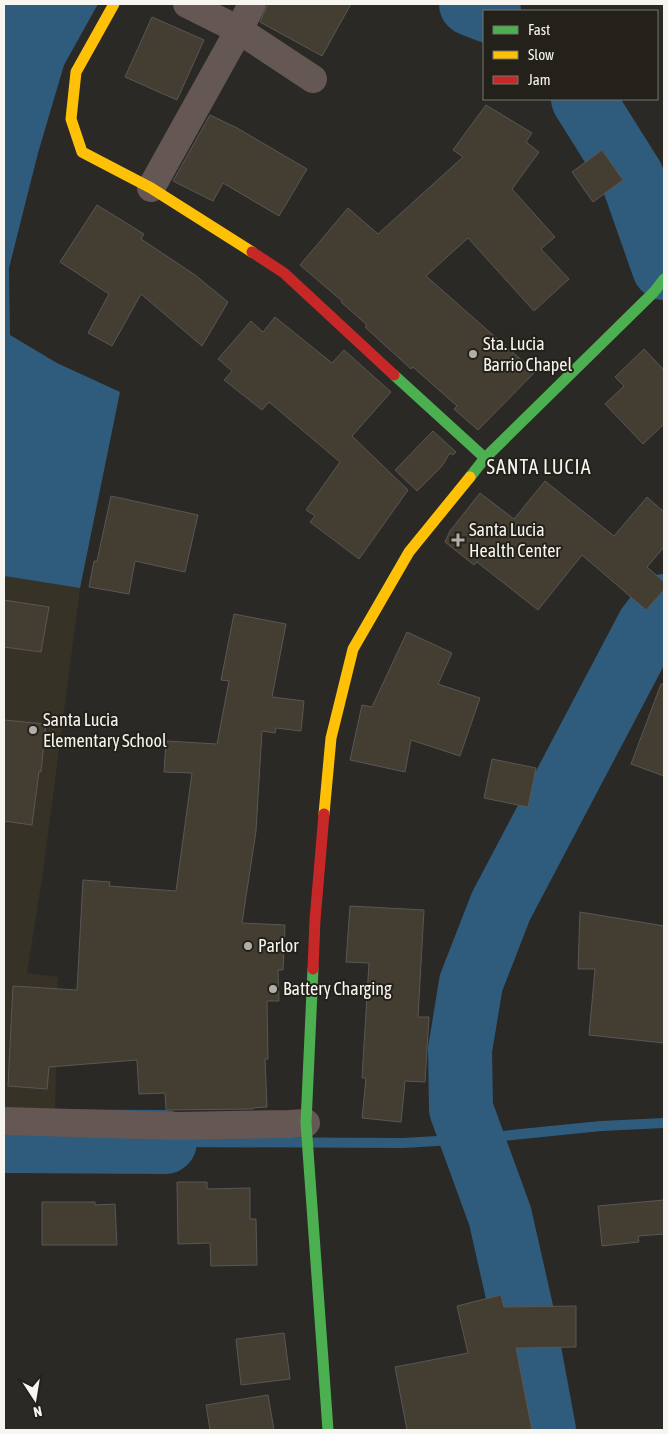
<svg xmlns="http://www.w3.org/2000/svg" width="668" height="1434" font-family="'Asap Condensed',sans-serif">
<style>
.built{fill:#363326}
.water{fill:#2f5c7c}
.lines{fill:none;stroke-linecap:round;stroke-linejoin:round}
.stream{stroke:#2f5c7c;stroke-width:10}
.river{stroke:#2f5c7c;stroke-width:64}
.building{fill:#443d32;stroke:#595754}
.street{stroke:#655753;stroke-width:28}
.fast{stroke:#4caf50;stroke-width:11}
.slow{stroke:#ffc107;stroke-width:11}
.jam{stroke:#c62828;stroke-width:11}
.poi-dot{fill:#afaea8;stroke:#232119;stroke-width:2}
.labels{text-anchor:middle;stroke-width:4;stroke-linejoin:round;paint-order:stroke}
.poi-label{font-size:18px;fill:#f6f5ef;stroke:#232119;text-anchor:start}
.quarter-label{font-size:20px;letter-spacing:1px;fill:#f6f5ef;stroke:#232119}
</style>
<rect width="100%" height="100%" fill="#2a2925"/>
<path class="built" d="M4 576 80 588 43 872 27 973 58 977 55 1115 4 1113Z"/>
<path class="water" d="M4 4H98L64 65 38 153 9 268 10 335 57 363 120 392 80 588 4 576Z"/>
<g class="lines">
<path class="stream" d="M165 1142 403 1143 472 1139 601 1126 664 1123"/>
<g class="river">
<path d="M471 4 489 11"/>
<path d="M583 99 632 177 664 268"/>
<path d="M4 1141 165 1142"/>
<path d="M544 1430 524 1322 500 1216 461 1109 460 1050 471 983 501 906 648 627 664 606"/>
</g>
</g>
<g class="building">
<path d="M268 4H351L322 56 260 22Z"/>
<path d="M152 17 204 40 177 100 125 77Z"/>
<path d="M486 105 532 133 526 142 539 152 512 189 555 237 541 249 569 279 534 311 468 238 426 276 535 372 478 430 454 409 457 406 413 367 411 369 365 327 367 325 341 302 342 301 300 265 348 208 378 234 463 157 453 150Z"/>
<path d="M210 115 237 128 307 169 279 216 223 183 213 201 173 181Z"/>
<path d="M602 150 623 180 593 202 572 172Z"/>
<path d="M97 205 144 234 141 239 195 275 228 302 202 346 141 294 112 346 88 333 109 294 60 262Z"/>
<path d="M275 317 332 363 344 350 391 392 352 436 408 490 359 559 310 522 315 516 306 510 340 462 269 402 262 410 224 380 232 371 218 359 251 321 263 332Z"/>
<path d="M644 349 664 370V424L643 444 605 404 624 386 615 377Z"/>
<path d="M433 431 456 452 453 455 450 453 442 466 417 491 395 470Z"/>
<path d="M545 481 614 536 647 497 664 512V547L647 567 664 582V590L646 610 582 555 538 610 477 562 474 565 445 542 450 531 480 493 514 519Z"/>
<path d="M111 496 198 515 185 572 135 561 129 594 89 587 94 561H97Z"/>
<path d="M4 600 49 607 41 652 4 647Z"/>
<path d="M234 614 286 624 272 697 304 701 301 731 276 728 275 733 262 731 256 831 242 923 285 925 283 970H278L279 1001H267L268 1059H265L267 1107 253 1108V1109L166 1110 165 1093 139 1094 137 1060 49 1067 47 1089 8 1086 13 986 77 990 83 880 110 882 109 886 176 891 192 773 164 772 166 741 217 744 229 681 221 680Z"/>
<path d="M407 632 452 653 438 684 480 698 460 756 411 740 405 772 350 760 362 705 372 707Z"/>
<path d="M661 684H664V776L631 764Z"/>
<path d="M4 720 46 724 41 772 39 771 32 825 4 821Z"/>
<path d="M492 759 536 768 528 807 484 798Z"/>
<path d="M350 906 424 910 418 1017H429L425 1082 405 1081 401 1122 362 1118 366 1078H362L369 963 346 962Z"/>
<path d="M580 912 664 926V1043L589 1035 595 969H578Z"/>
<path d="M177 1182H207V1189L250 1188V1219H256L257 1265 211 1266 210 1243 178 1244Z"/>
<path d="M664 1200V1234L638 1236 639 1242 602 1246 598 1206Z"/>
<path d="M42 1202H95V1205L115 1204 117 1245H42Z"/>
<path d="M501 1295 504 1307 576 1306V1347L516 1348 532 1430H407L395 1367 468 1353 457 1306Z"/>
<path d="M284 1333 290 1379 241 1385 236 1339Z"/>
<path d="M268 1395 274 1430H210L206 1405Z"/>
</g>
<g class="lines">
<g class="street">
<path d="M187 4 239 30 313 79"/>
<path d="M151 188 239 30 252 4"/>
<path d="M4 1121 176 1126 289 1124 306 1123"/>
</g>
<g class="fast">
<path d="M394 375 485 458"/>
<path d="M470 477 485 458 654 292 664 279"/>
<path d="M313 969 306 1123 328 1430"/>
</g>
<g class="slow">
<path d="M114 4 76 72 71 119 82 152 151 188 252 252"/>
<path d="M324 814 331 738 353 649 409 552 470 477"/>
</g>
<g class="jam">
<path d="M252 252 284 273 394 375"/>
<path d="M313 969 315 920 324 814"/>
</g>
</g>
<g class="poi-dot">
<circle cx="473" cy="354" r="5"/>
<path d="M455.5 532.5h5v5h5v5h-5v5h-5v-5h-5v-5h5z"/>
<circle cx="33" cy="730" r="5"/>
<circle cx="248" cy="946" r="5"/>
<circle cx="273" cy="989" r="5"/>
</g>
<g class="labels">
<g class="poi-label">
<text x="483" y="350">Sta. Lucia<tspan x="483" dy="21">Barrio Chapel</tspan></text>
<text x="469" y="536">Santa Lucia<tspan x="469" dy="21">Health Center</tspan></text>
<text x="43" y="726">Santa Lucia<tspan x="43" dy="21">Elementary School</tspan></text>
<text x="258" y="952">Parlor</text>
<text x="283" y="995">Battery Charging</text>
</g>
<g class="quarter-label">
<text x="539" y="474">SANTA LUCIA</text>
</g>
</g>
<rect width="668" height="1434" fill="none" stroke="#f6f5ef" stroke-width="10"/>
<rect x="483" y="10" width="175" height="90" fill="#232119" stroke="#77766f"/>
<rect x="493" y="26" width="25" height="8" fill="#4caf50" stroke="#77766f"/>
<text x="528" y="35" font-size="15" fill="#f6f5ef">Fast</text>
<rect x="493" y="51" width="25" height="8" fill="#ffc107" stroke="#77766f"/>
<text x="528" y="60" font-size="15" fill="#f6f5ef">Slow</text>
<rect x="493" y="76" width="25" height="8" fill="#c62828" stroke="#77766f"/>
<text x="528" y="85" font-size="15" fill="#f6f5ef">Jam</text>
<g transform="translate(35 1399) rotate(168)" stroke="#232119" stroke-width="4" paint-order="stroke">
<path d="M0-4L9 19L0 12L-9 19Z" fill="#f6f5ef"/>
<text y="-8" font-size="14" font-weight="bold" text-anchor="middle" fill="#f6f5ef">N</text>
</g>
</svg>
